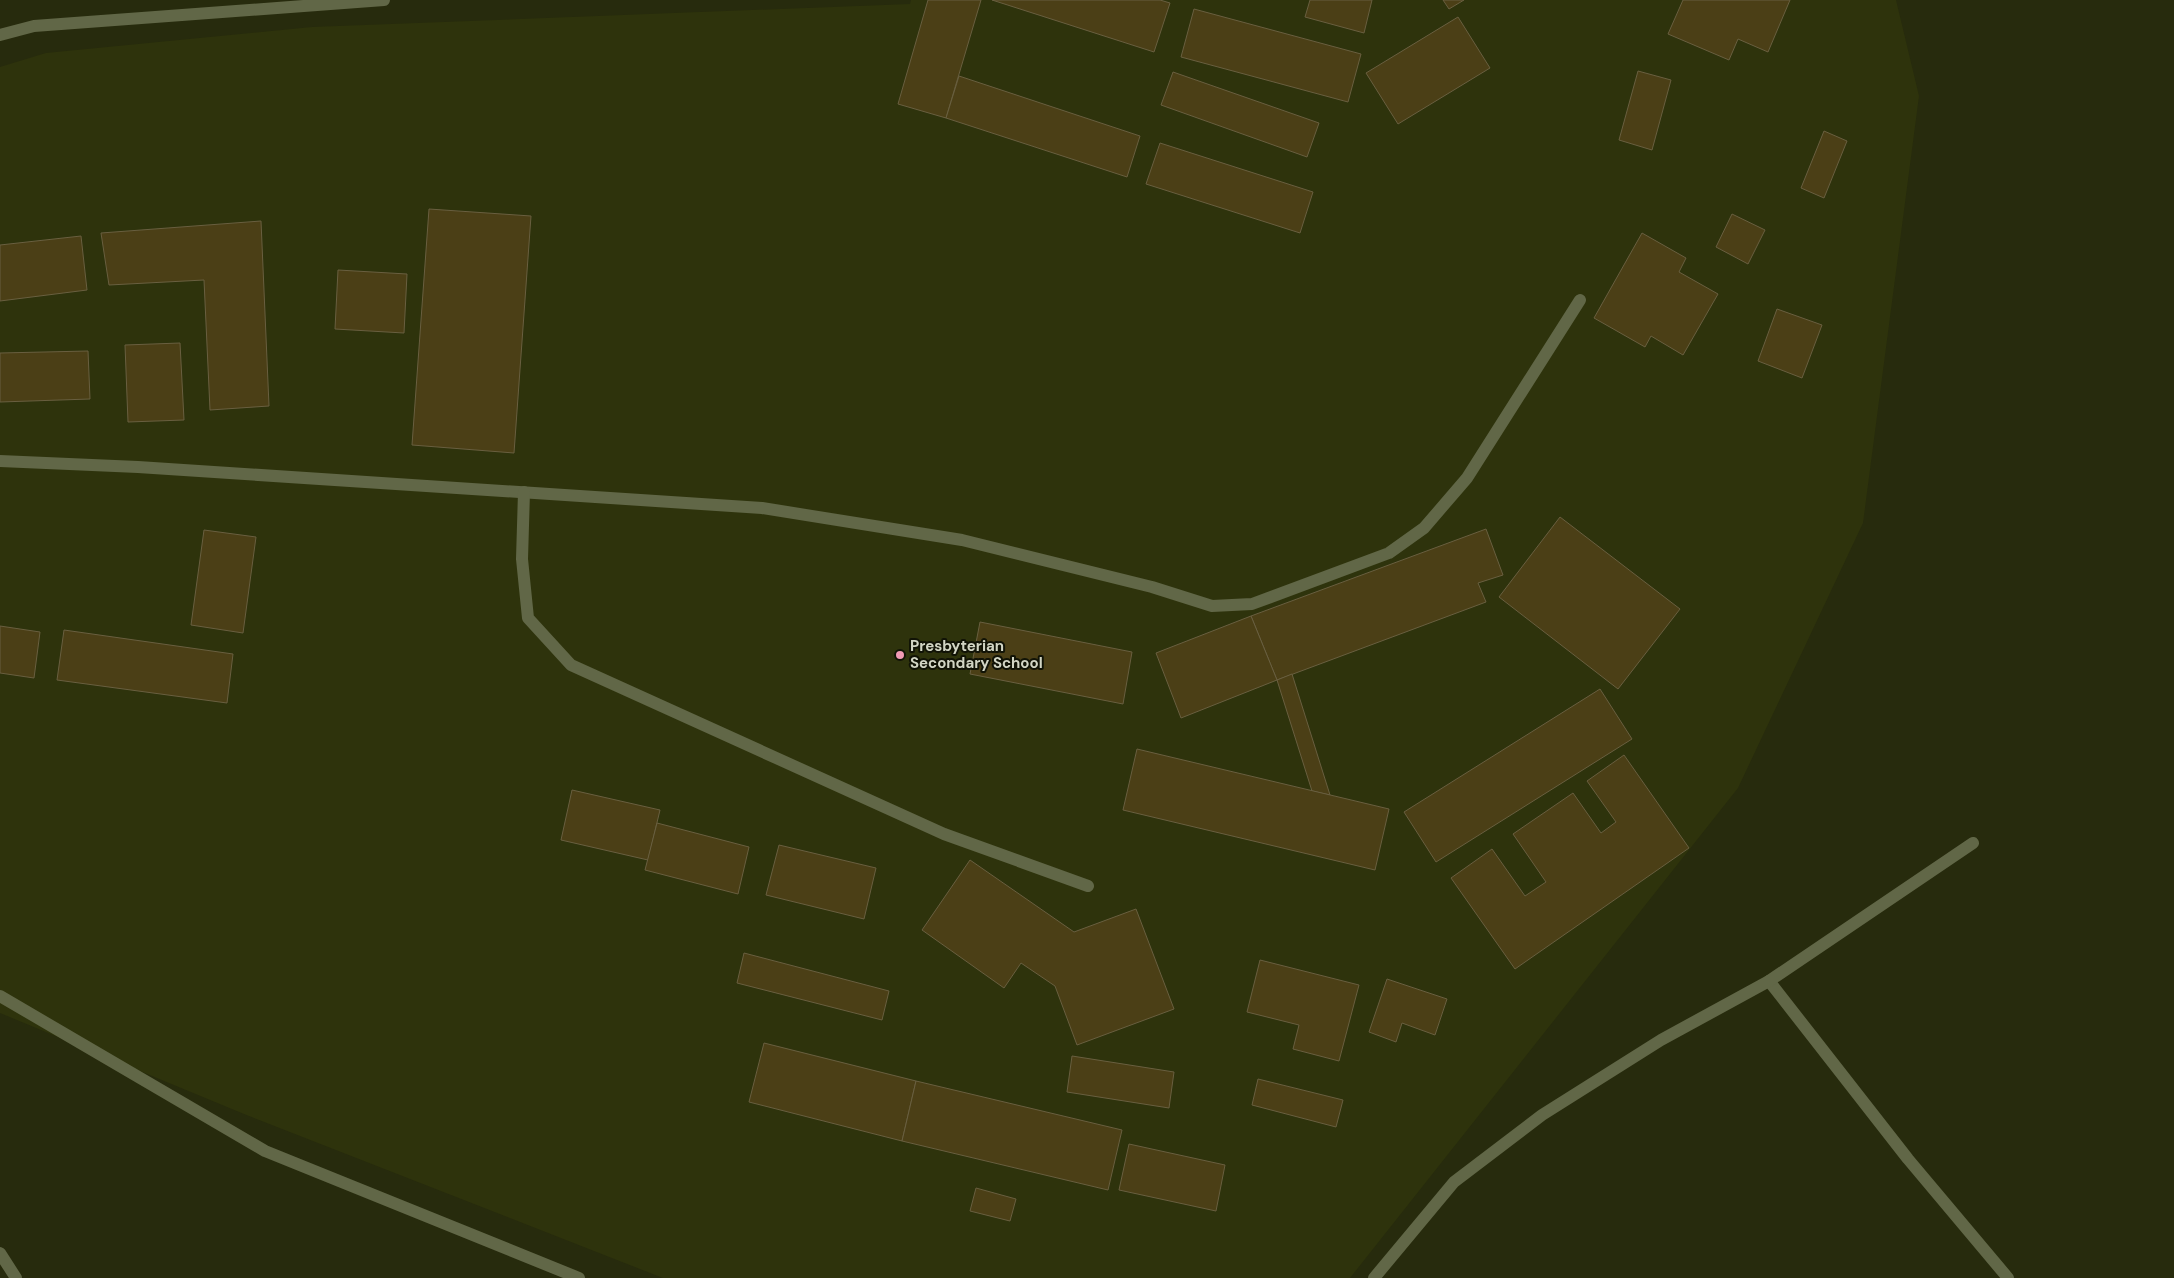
<svg xmlns="http://www.w3.org/2000/svg" width="2174" height="1278" font-family="'DM Sans',sans-serif">
<style>
.built{fill:#2e330c}
.building{fill:#4b3f16;stroke:#695f40}
.lines{fill:none;stroke-linecap:round;stroke-linejoin:round}
.minor{stroke:#616747;stroke-width:12}
.poi-dot{fill:#f19ab4;stroke:#111306;stroke-width:2}
.labels{text-anchor:middle;stroke-width:4;stroke-linejoin:round;paint-order:stroke}
.poi-label{font-size:15px;font-weight:bold;fill:#d2d5c4;stroke:#111306;text-anchor:start}
</style>
<rect width="100%" height="100%" fill="#272b0d"/>
<path class="built" d="M911 0H1896L1919 96 1863 523 1738 788 1350 1278H663L244 1114 0 1013V67L46 53 312 27 910 4Z"/>
<g class="building">
<path d="M928 0H981L946 118 898 104Z"/>
<path d="M992 0H1160L1170 3 1154 52Z"/>
<path d="M1310 0H1372L1364 33 1305 17Z"/>
<path d="M1443 0H1464L1449 9Z"/>
<path d="M1683 0H1790L1768 52 1738 39 1729 60 1668 34Z"/>
<path d="M1194 9 1361 54 1348 102 1181 57Z"/>
<path d="M1458 17 1490 68 1398 124 1366 73Z"/>
<path d="M1638 71 1671 80 1652 150 1619 140Z"/>
<path d="M1173 72 1319 123 1307 157 1161 105Z"/>
<path d="M959 76 1140 136 1127 177 946 118Z"/>
<path d="M1824 131 1847 141 1824 198 1801 188Z"/>
<path d="M1160 143 1313 192 1300 233 1146 184Z"/>
<path d="M429 209 531 216 514 453 412 445Z"/>
<path d="M1732 214 1765 230 1748 264 1716 247Z"/>
<path d="M261 221 269 406 210 410 204 280 109 285 101 233Z"/>
<path d="M1642 233 1686 258 1679 272 1718 294 1683 355 1651 336 1645 347 1594 318Z"/>
<path d="M81 236 87 290 0 301V245Z"/>
<path d="M338 270 407 274 404 333 335 329Z"/>
<path d="M1777 309 1822 325 1802 378 1758 361Z"/>
<path d="M180 343 184 420 128 422 125 345Z"/>
<path d="M88 351 90 399 0 402V353Z"/>
<path d="M1560 517 1680 609 1618 689 1499 597Z"/>
<path d="M1486 529 1503 575 1478 583 1486 602 1277 680 1251 616Z"/>
<path d="M204 530 256 537 243 633 191 625Z"/>
<path d="M1251 616 1277 680 1181 718 1156 653Z"/>
<path d="M980 622 1132 652 1123 704 970 674Z"/>
<path d="M0 626 40 632 34 678 0 673Z"/>
<path d="M64 630 233 654 227 703 57 680Z"/>
<path d="M1292 674 1330 795 1312 791 1277 680Z"/>
<path d="M1600 689 1632 739 1436 862 1404 812Z"/>
<path d="M1137 749 1389 809 1375 870 1123 810Z"/>
<path d="M1624 755 1689 848 1515 969 1451 878 1492 849 1525 896 1546 882 1513 834 1573 793 1601 833 1616 822 1587 781Z"/>
<path d="M572 790 660 810 648 860 561 840Z"/>
<path d="M657 823 749 847 738 894 645 870Z"/>
<path d="M779 845 876 868 864 919 766 895Z"/>
<path d="M970 860 1074 932 1136 909 1174 1009 1077 1045 1055 986 1021 963 1004 988 922 930Z"/>
<path d="M744 953 889 991 882 1020 737 983Z"/>
<path d="M1260 960 1359 985 1339 1061 1293 1049 1299 1025 1247 1012Z"/>
<path d="M1387 979 1447 999 1435 1035 1402 1023 1396 1042 1369 1032Z"/>
<path d="M764 1043 916 1081 902 1141 749 1102Z"/>
<path d="M1072 1056 1174 1072 1169 1108 1067 1092Z"/>
<path d="M1258 1079 1343 1100 1336 1127 1252 1105Z"/>
<path d="M916 1081 1122 1130 1108 1190 902 1141Z"/>
<path d="M1129 1144 1225 1165 1216 1211 1119 1190Z"/>
<path d="M976 1188 1016 1199 1010 1221 970 1211Z"/>
</g>
<g class="lines">
<g class="minor">
<path d="M0 35 34 26 384 0"/>
<path d="M0 461 138 467 762 508 962 540 1152 587 1212 606 1252 604 1389 553 1424 528 1467 478 1580 300"/>
<path d="M524 492 522 559 528 618 571 665 944 834 1088 886"/>
<path d="M1769 981 1908 1159 2008 1278"/>
<path d="M0 996 265 1151 579 1278"/>
<path d="M0 1253 16 1278"/>
<path d="M1374 1278 1454 1182 1542 1115 1661 1040 1769 981 1973 843"/>
</g>
</g>
<circle class="poi-dot" cx="900" cy="655" r="5"/>
<g class="labels">
<g class="poi-label">
<text x="910" y="651">Presbyterian<tspan x="910" dy="17">Secondary School</tspan></text>
</g>
</g>
</svg>
